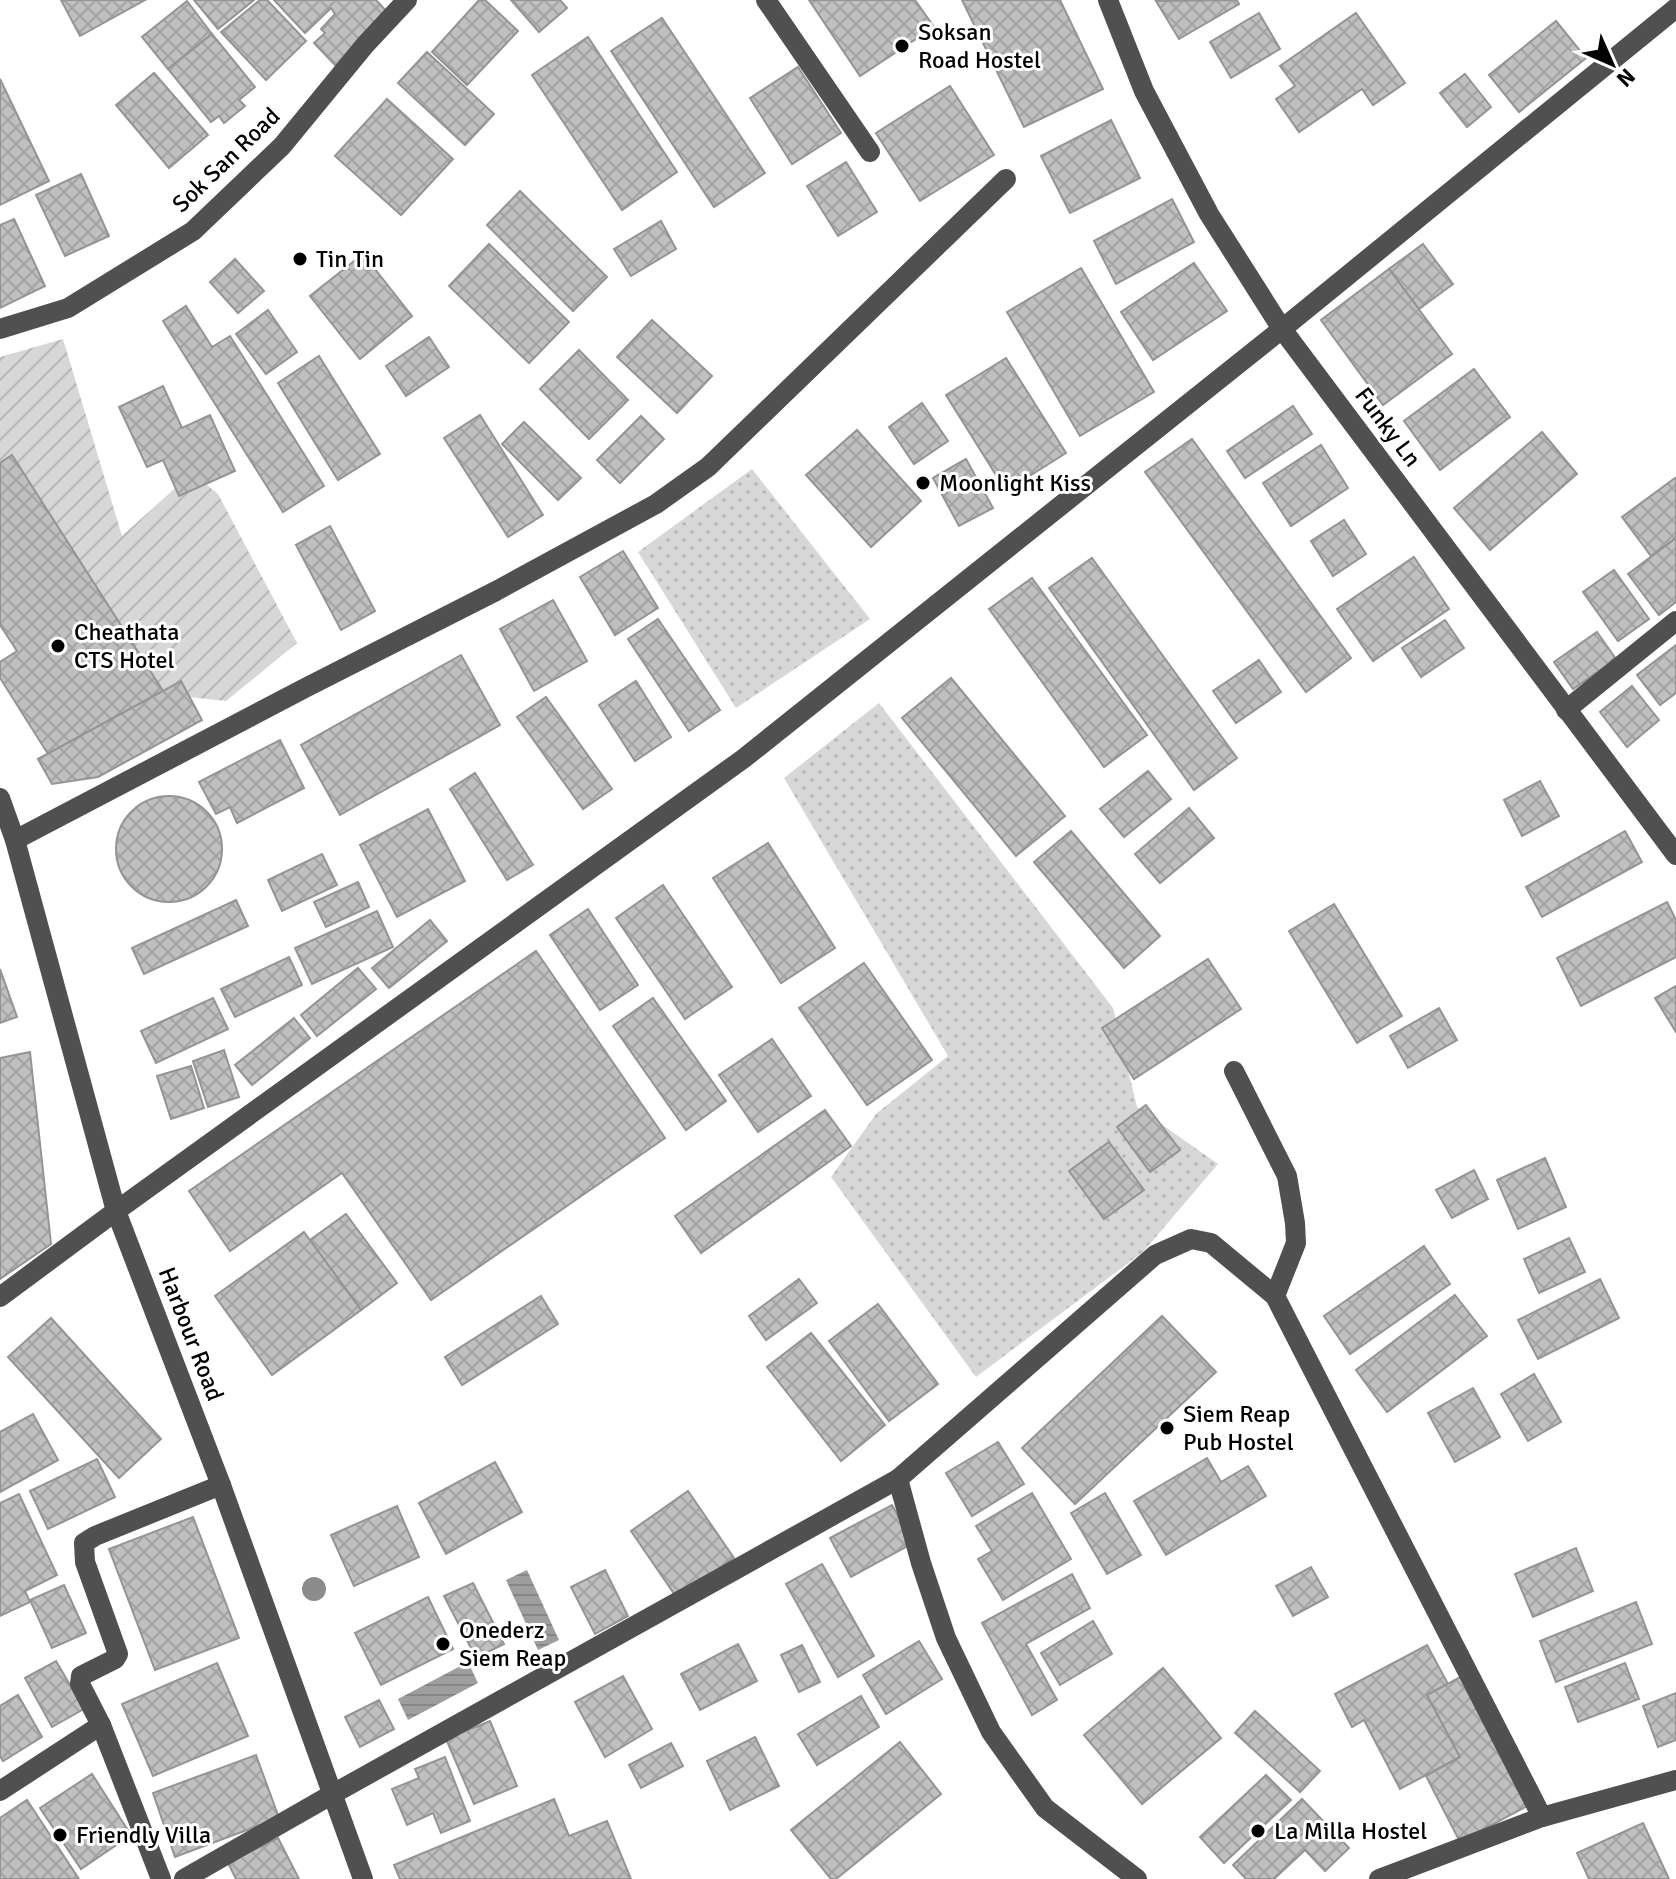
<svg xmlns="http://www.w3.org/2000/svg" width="1676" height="1879" font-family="Signika,sans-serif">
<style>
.grass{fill:url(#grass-dots)}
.garden{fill:url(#garden-furrows)}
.water{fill:url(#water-rules)}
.building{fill:url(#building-cross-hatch);stroke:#949494;stroke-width:2}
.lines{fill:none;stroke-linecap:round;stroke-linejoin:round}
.minor{stroke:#505050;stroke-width:20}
.tree{fill:#8c8c8c}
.poi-dot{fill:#000;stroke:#fff;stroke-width:3}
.labels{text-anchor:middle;stroke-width:6;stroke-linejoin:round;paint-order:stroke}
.poi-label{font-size:24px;fill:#000;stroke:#fff;text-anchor:start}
.street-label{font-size:24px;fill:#000;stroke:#fff}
</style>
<defs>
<pattern id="grass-dots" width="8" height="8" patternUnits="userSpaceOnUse" patternTransform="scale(2)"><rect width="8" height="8" fill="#d7d7d7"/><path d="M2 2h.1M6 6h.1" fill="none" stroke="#b7b7b7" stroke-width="1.8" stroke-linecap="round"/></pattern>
<pattern id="garden-furrows" width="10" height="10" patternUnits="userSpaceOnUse" patternTransform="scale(2)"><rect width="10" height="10" fill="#d7d7d7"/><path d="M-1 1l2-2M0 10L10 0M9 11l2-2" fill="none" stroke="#b7b7b7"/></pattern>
<pattern id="water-rules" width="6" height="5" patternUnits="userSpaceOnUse" patternTransform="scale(2)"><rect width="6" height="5" fill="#9e9e9e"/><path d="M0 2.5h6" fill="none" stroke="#868686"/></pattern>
<pattern id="building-cross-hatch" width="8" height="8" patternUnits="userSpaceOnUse" patternTransform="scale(2)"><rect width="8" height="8" fill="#c0c0c0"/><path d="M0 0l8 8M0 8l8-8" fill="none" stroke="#a3a3a3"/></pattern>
</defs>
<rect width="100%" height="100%" fill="#fff"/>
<g class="grass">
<path d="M752 469 870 619 736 708 638 552Z"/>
<path d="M879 703 1113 1008 1137 1107 1218 1164 1143 1252 976 1377 831 1177 876 1114 948 1056 784 778Z"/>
</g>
<path class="garden" d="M63 339 122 536 192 473 218 494 297 643 226 701 142 692 0 504V357Z"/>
<g class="water">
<path d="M527 1570 559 1640 538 1650 506 1580Z"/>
<path d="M468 1662 478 1683 408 1720 398 1699Z"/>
</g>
<g class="building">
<path d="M61 0H145L80 36Z"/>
<path d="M194 0H254L218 29Z"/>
<path d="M260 0H267L306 41 266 80 221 32Z"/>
<path d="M274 0H376L391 16 337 67 314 43 325 33 321 29 335 14 331 8 305 33Z"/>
<path d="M479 0H485L518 31 467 85 432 52Z"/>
<path d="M511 0H560L567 8 539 32Z"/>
<path d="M809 0H915L934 27 860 76Z"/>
<path d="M962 0H1060L1103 89 1024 127Z"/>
<path d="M1237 0 1239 4 1179 39 1156 1Z"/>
<path d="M187 1 212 34 168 69 142 37Z"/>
<path d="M1259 13 1280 49 1231 78 1210 42Z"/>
<path d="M1356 13 1405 83 1373 105 1362 89 1299 132 1276 99 1295 86 1280 66Z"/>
<path d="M662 18 765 173 714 207 611 51Z"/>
<path d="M1556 21 1586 58 1519 112 1489 75Z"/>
<path d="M212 34 255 87 239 100 245 106 224 123 219 116 211 122 168 69Z"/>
<path d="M588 37 677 172 622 210 532 75Z"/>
<path d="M427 52 494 114 465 145 398 83Z"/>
<path d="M798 67 841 133 792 164 750 98Z"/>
<path d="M154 73 208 135 169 168 116 105Z"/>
<path d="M1465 74 1491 107 1467 127 1440 93Z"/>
<path d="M0 79 49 181 0 205Z"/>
<path d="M950 86 994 155 920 201 876 133Z"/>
<path d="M387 99 453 159 401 215 335 156Z"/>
<path d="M1111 120 1140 178 1070 213 1041 156Z"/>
<path d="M846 162 877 212 838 236 807 186Z"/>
<path d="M81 174 109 236 65 256 36 195Z"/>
<path d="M520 191 607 277 573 311 487 225Z"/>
<path d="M1172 199 1194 242 1116 284 1094 241Z"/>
<path d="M14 219 45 286 0 308V225Z"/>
<path d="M661 221 676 249 631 276 614 249Z"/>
<path d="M489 244 569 322 529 363 449 286Z"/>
<path d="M1423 244 1453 284 1419 309 1389 269Z"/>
<path d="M363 254 412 316 360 359 310 296Z"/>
<path d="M235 259 264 291 238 313 210 282Z"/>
<path d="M1194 263 1227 311 1153 360 1121 312Z"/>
<path d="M1081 268 1154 392 1080 436 1007 312Z"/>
<path d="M1389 269 1452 354 1383 405 1321 320Z"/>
<path d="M186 306 212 347 230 336 324 486 283 512 163 321Z"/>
<path d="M268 310 297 352 266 374 236 334Z"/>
<path d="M652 320 712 376 677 413 617 357Z"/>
<path d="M429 337 449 367 406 396 386 366Z"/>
<path d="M579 350 628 400 589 439 540 389Z"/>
<path d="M319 356 380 454 338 480 278 383Z"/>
<path d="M1006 358 1066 453 1006 491 946 395Z"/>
<path d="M1474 369 1510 417 1440 470 1404 421Z"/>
<path d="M163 386 182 428 210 415 235 471 179 496 163 460 147 467 119 407Z"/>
<path d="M922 403 948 441 914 464 889 427Z"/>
<path d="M1293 406 1312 434 1245 478 1227 451Z"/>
<path d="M480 415 543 515 508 537 444 438Z"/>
<path d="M641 416 664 439 620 483 597 460Z"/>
<path d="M524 422 581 478 558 500 502 444Z"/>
<path d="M857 430 921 501 871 547 806 475Z"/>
<path d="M1542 432 1577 474 1490 550 1454 508Z"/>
<path d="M1192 439 1351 658 1306 692 1145 472Z"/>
<path d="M1321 445 1348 488 1291 526 1263 483Z"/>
<path d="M12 455 163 691 48 754 0 678V662L17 651 0 625V463Z"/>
<path d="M966 459 993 508 959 526 933 478Z"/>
<path d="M1675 478 1676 480V538L1651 556 1622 517Z"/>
<path d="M1344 520 1366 554 1333 576 1311 541Z"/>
<path d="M330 526 375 611 341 630 296 545Z"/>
<path d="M1676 538V602L1659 615 1628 574Z"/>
<path d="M623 551 658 608 615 635 580 577Z"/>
<path d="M1414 557 1449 609 1373 661 1337 609Z"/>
<path d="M1092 558 1237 758 1194 790 1049 588Z"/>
<path d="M1614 570 1649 619 1618 641 1583 592Z"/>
<path d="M1032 578 1147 735 1104 767 989 609Z"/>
<path d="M553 600 587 661 534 691 500 629Z"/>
<path d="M658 619 720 710 689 731 628 639Z"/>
<path d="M1445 620 1464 648 1421 677 1402 648Z"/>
<path d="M1597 632 1616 659 1573 689 1554 662Z"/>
<path d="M1676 645V693L1660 705 1637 675Z"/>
<path d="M461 655 500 725 340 815 301 745Z"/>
<path d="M1259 660 1281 692 1236 723 1213 691Z"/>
<path d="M951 678 1065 816 1016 856 902 718Z"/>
<path d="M181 681 202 720 98 777 52 784 38 759Z"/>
<path d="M636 681 671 737 635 761 599 705Z"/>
<path d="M1632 686 1659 720 1627 747 1600 712Z"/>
<path d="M546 697 612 789 583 809 517 717Z"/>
<path d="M280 740 304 788 237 823 230 807 216 814 199 782Z"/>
<path d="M1148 771 1171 799 1124 837 1100 809Z"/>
<path d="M475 773 533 865 507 880 450 789Z"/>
<path d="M1540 781 1559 816 1522 836 1504 800Z"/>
<circle cx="169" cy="849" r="53"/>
<path d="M1189 808 1214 838 1160 883 1135 854Z"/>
<path d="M428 809 465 881 397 917 360 845Z"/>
<path d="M1071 831 1160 936 1124 968 1034 862Z"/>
<path d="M1625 831 1642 862 1542 917 1526 887Z"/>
<path d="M768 843 835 948 781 983 713 878Z"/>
<path d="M322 854 337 885 282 911 268 880Z"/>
<path d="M358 882 369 907 326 927 314 902Z"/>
<path d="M663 885 732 987 685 1019 616 918Z"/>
<path d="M236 900 248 926 144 974 132 948Z"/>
<path d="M1667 902 1676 920V957L1581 1006 1557 958Z"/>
<path d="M1334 904 1402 1016 1357 1043 1289 931Z"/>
<path d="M588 909 638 985 600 1010 550 935Z"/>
<path d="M377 911 393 947 312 984 295 948Z"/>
<path d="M430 920 447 941 389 988 372 968Z"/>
<path d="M536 951 665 1138 431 1300 342 1173 230 1251 189 1191Z"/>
<path d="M289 957 302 985 235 1017 221 989Z"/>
<path d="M1208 959 1241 1009 1134 1079 1102 1028Z"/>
<path d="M864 963 932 1060 867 1105 799 1008Z"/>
<path d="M358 968 376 989 317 1036 301 1015Z"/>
<path d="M0 969 17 1017 0 1023Z"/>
<path d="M1676 986V1032L1655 998Z"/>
<path d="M213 998 228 1029 156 1063 141 1031Z"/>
<path d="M653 998 726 1101 686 1130 613 1026Z"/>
<path d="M1439 1008 1457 1040 1408 1068 1390 1036Z"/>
<path d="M294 1018 310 1038 252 1085 235 1065Z"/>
<path d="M772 1039 811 1096 758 1132 719 1075Z"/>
<path d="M224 1050 239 1097 208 1107 193 1061Z"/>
<path d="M30 1052 51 1244 0 1279V1058Z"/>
<path d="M191 1066 204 1108 171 1119 157 1076Z"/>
<path d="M1146 1105 1180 1150 1150 1172 1117 1127Z"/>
<path d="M825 1110 851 1146 701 1253 675 1216Z"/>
<path d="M1109 1142 1144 1190 1104 1219 1069 1171Z"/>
<path d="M1545 1158 1566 1207 1518 1229 1497 1180Z"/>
<path d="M1474 1170 1488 1199 1452 1218 1436 1190Z"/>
<path d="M346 1214 397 1283 361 1310 310 1240Z"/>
<path d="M304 1232 361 1310 272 1375 215 1296Z"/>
<path d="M1569 1238 1585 1272 1539 1293 1524 1259Z"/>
<path d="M1424 1246 1450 1284 1350 1354 1324 1316Z"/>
<path d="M799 1279 817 1303 766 1340 749 1316Z"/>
<path d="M1600 1279 1619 1318 1538 1359 1518 1320Z"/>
<path d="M1455 1295 1487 1336 1387 1412 1356 1370Z"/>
<path d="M541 1296 558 1324 462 1385 445 1357Z"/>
<path d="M878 1304 938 1384 889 1421 829 1341Z"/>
<path d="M1162 1316 1216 1372 1075 1504 1022 1448Z"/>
<path d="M51 1318 161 1439 119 1478 8 1357Z"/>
<path d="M811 1333 885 1425 841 1461 767 1367Z"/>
<path d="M1534 1374 1561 1422 1528 1441 1501 1394Z"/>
<path d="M1473 1388 1500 1437 1455 1462 1428 1413Z"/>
<path d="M33 1414 58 1460 0 1492V1432Z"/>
<path d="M998 1442 1024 1484 972 1516 946 1473Z"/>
<path d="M1207 1458 1221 1482 1248 1466 1266 1496 1166 1555 1134 1501Z"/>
<path d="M97 1459 115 1497 48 1529 30 1491Z"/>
<path d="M495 1462 522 1512 446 1554 419 1503Z"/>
<path d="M688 1491 734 1558 677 1598 631 1531Z"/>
<path d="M1032 1493 1071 1559 1003 1600 978 1559 992 1551 976 1526Z"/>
<path d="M1105 1493 1141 1555 1107 1574 1071 1513Z"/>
<path d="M19 1494 57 1575 25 1591 30 1602 0 1616V1503Z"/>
<path d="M892 1505 913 1543 851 1577 830 1538Z"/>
<path d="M397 1506 419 1557 354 1586 331 1535Z"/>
<path d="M193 1517 239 1638 155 1670 109 1549Z"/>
<path d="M1576 1548 1593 1591 1533 1617 1515 1574Z"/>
<path d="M822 1564 874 1656 838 1677 786 1584Z"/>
<path d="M1311 1567 1328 1597 1293 1616 1276 1586Z"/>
<path d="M605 1570 628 1616 595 1634 571 1587Z"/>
<path d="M1072 1574 1090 1608 1026 1644 1057 1700 1032 1715 982 1623Z"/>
<path d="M473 1583 504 1644 476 1658 444 1596Z"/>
<path d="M64 1585 86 1633 52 1648 30 1600Z"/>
<path d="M428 1597 453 1649 381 1685 355 1633Z"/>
<path d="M1636 1602 1652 1644 1556 1682 1540 1641Z"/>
<path d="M1093 1621 1112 1654 1060 1685 1041 1653Z"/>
<path d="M919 1641 942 1679 886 1714 863 1675Z"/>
<path d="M738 1644 757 1681 700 1710 681 1674Z"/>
<path d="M802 1645 820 1682 799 1692 781 1655Z"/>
<path d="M1427 1645 1448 1684 1427 1695 1460 1757 1400 1789 1364 1720 1352 1727 1335 1694Z"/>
<path d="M56 1661 84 1709 52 1727 25 1678Z"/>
<path d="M217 1663 248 1736 153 1776 122 1704Z"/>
<path d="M1625 1663 1639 1699 1578 1722 1565 1687Z"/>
<path d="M1163 1668 1221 1738 1142 1804 1084 1735Z"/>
<path d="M623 1676 652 1729 605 1757 575 1702Z"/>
<path d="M1462 1676 1529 1805 1460 1842 1426 1776 1460 1757 1427 1695Z"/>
<path d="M1676 1693V1740L1658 1747 1643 1706Z"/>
<path d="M18 1695 42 1737 3 1761 0 1756V1706Z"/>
<path d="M861 1696 879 1727 817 1765 798 1734Z"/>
<path d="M379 1700 394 1729 360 1747 345 1717Z"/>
<path d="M1255 1711 1320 1771 1300 1792 1235 1733Z"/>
<path d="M490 1721 517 1786 474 1804 446 1739Z"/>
<path d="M755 1737 779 1786 730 1810 707 1761Z"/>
<path d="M900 1742 941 1794 836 1879H831L791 1830Z"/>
<path d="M671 1743 683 1766 641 1788 629 1765Z"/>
<path d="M256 1755 279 1818 175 1857 153 1793Z"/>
<path d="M445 1757 470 1821 441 1833 433 1813 407 1825 392 1789 419 1778 415 1769Z"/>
<path d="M92 1774 131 1835 81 1869 40 1808Z"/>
<path d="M1266 1775 1291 1800 1224 1863 1200 1837Z"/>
<path d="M554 1799 569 1836 607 1821 631 1879H400L394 1865Z"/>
<path d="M1302 1799 1349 1848 1325 1871 1305 1850 1274 1879H1246L1233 1865Z"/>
<path d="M27 1800 79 1879H0V1818Z"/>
<path d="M1643 1823 1669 1879H1589L1577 1853Z"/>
<path d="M278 1838 299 1879H236L228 1863Z"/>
</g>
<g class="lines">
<g class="minor">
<path d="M766 0 870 152"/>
<path d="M1108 0 1144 91 1209 214 1282 329 1676 855"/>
<path d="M0 329 68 308 193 231 282 146 365 45 407 0"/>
<path d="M1566 710 1676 621"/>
<path d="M0 798 15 840 116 1211 221 1485 363 1879"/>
<path d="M15 840 307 687 496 591 656 504 708 467 1006 179"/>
<path d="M1234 1071 1287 1176 1295 1223 1296 1243 1275 1296"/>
<path d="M0 1297 116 1211 743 759 1282 329 1676 8"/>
<path d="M898 1479 921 1563 946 1638 991 1732 1045 1808 1137 1879"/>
<path d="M0 1791 101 1725"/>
<path d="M161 1879 101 1725 80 1684 81 1676 115 1659 118 1654 85 1562 84 1543 95 1536 221 1485"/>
<path d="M184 1879 331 1795 898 1479 1155 1255 1191 1239 1211 1243 1275 1296 1542 1817"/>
<path d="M1379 1879 1542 1817 1676 1780"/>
</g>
</g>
<circle class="tree" cx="314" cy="1589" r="12"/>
<g class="poi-dot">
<circle cx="902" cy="46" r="8"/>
<circle cx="300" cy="259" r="8"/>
<circle cx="923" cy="483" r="8"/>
<circle cx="58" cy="646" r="8"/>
<circle cx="1167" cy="1428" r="8"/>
<circle cx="443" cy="1644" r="8"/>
<circle cx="1258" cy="1831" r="8"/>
<circle cx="60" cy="1835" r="8"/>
</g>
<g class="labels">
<g class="poi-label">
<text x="918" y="40">Soksan<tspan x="918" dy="28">Road Hostel</tspan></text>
<text x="316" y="267">Tin Tin</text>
<text x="939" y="491">Moonlight Kiss</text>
<text x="74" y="640">Cheathata<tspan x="74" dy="28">CTS Hotel</tspan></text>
<text x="1183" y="1422">Siem Reap<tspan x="1183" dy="28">Pub Hostel</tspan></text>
<text x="459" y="1638">Onederz<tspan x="459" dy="28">Siem Reap</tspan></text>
<text x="1274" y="1839">La Milla Hostel</text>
<text x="76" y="1843">Friendly Villa</text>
</g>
<g class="street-label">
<text transform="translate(226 160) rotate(-44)" y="8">Sok San Road</text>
<text transform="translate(1388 427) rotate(53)" y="8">Funky Ln</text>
<text transform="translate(191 1334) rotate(69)" y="8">Harbour Road</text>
</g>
</g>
<g transform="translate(1612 64) rotate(135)" stroke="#ffffff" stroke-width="6" paint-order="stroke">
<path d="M0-6L14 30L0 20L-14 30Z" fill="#000000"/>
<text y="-12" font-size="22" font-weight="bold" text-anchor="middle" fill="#000000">N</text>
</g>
</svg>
